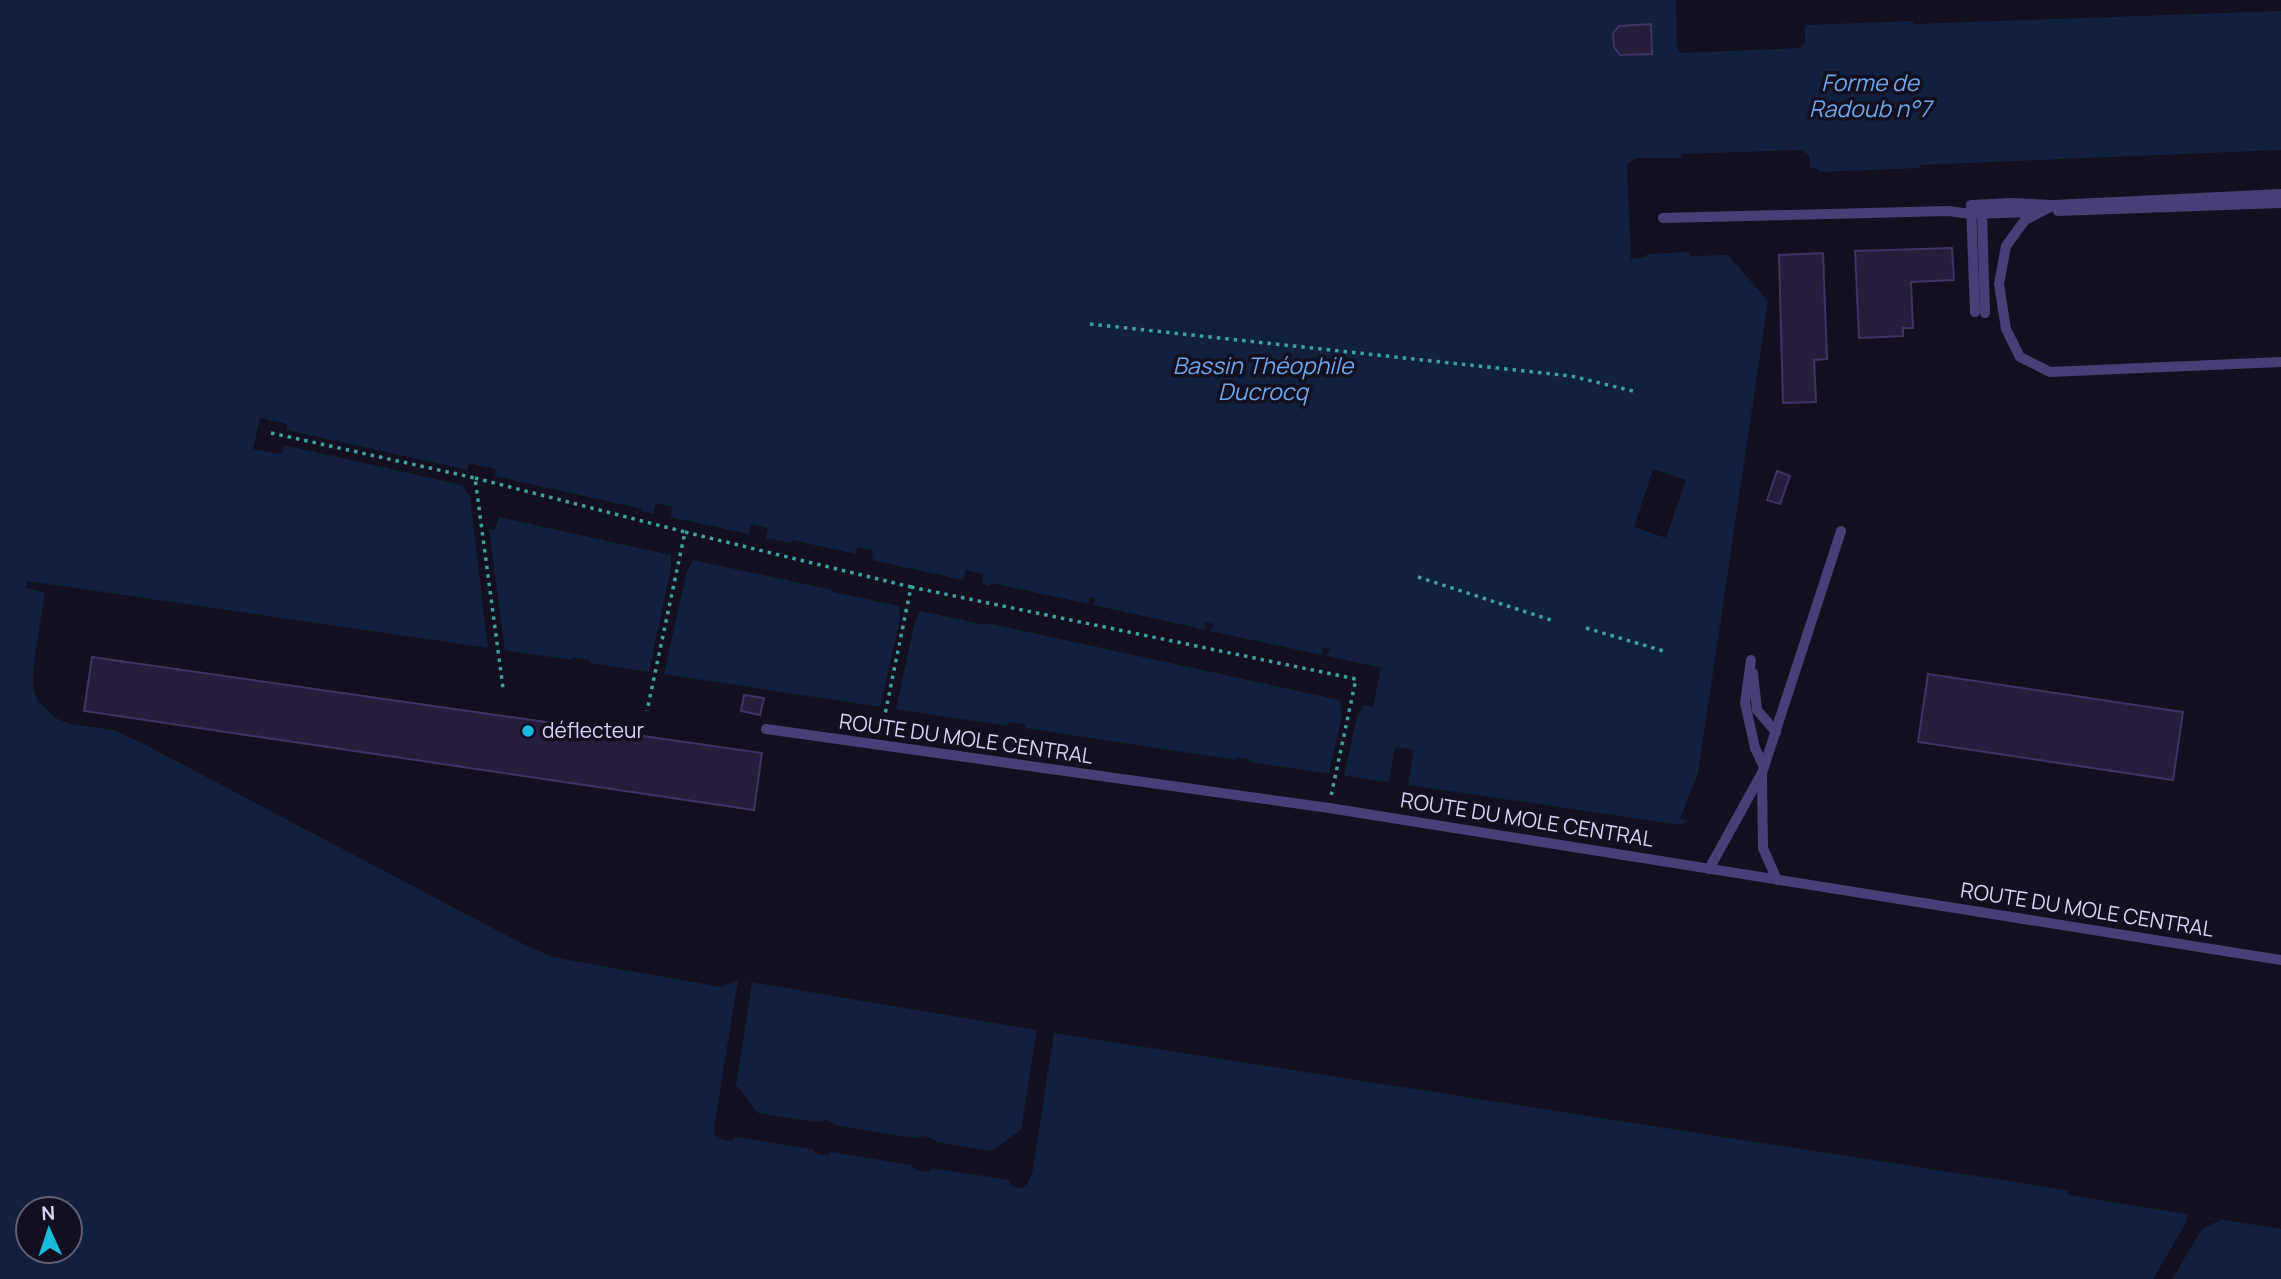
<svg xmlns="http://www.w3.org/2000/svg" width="2281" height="1279" font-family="Manrope,sans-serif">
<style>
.water{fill:#12203f;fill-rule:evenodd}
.pier{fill:#130f1e}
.building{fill:#261d3d;stroke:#403266;stroke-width:2}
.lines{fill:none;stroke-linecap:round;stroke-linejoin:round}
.path{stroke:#3ba2a4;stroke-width:3.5;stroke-dasharray:3.5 5;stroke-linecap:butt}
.service{stroke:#463f78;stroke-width:10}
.poi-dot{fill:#1abadd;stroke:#130f1e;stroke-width:2.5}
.labels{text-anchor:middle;stroke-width:7;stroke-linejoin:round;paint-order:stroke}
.poi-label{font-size:21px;fill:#d9d1fa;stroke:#130f1e;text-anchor:start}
.street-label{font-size:21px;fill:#d9d1fa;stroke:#130f1e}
.water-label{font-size:23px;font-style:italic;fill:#6ba7ee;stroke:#130f1e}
</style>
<rect width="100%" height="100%" fill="#130f1e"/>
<path class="water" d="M0 0H1676L1677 48 1681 53 1800 48 1805 43V25L1912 21 1914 24 2281 11V150L1920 165V168L1819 172V170L1810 167 1809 155 1802 150 1681 154V158H1636L1627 164 1631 259 1646 257 1647 254 1689 252 1690 256 1728 255 1768 301 1698 773 1680 819 1689 820 1681 825 1250 762 1249 759 1237 757 1236 760 1025 728V724L1009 722 1008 726 590 663V660L573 657 572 660 27 581 26 588 45 592 34 662 33 690 38 701 55 718 70 724 114 730 142 743 517 941 552 957 721 987 738 980 1054 1033 2066 1190 2069 1195 2281 1229V1279H0ZM28 1209H70V1251H28Z"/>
<g class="pier">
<path d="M260 418 287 424V430L467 470 469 463 496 469 495 476 643 509 642 511 653 514 656 503 672 507 671 517 749 534 751 524 768 528 766 538 791 543 792 540 856 554 857 547 873 550 872 560 963 580 966 570 983 574 982 584 989 586 991 583 1089 604V597L1097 599 1093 605 1206 630 1204 622 1214 624 1210 631 1322 655V647L1332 649 1327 653V656L1381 668 1373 707 1364 705 1357 717 1344 776 1329 773 1342 715 1340 700 987 623 986 625 920 611 915 621 896 709 880 707 900 619 899 606 833 592V590L693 560 687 571 664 674 649 672 671 568V555L499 517 495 530 489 529 505 651 488 648 470 497 462 485 284 445 282 454 253 449Z"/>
<path d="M1653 469 1686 480 1666 538 1634 527Z"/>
<path d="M1395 747 1414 750 1408 785 1389 782Z"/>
<path d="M738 980 752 983 736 1085 758 1113 815 1122 827 1120 838 1126 914 1138 927 1136 937 1142 991 1151 1021 1130 1037 1030 1054 1033 1032 1175 1027 1184 1022 1188 1012 1187 1008 1180 933 1168 929 1172 916 1170 911 1165 831 1152 827 1156 815 1153 813 1149 735 1137 732 1141 724 1140 715 1135 714 1128Z"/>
<path d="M2188 1214 2221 1220 2202 1229 2172 1279H2153L2186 1223Z"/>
</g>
<g class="building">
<path d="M1651 24 1652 54 1620 55 1614 47 1613 33 1619 26Z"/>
<path d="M1952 248 1954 280 1911 282 1913 328H1903V336L1859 338 1855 251Z"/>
<path d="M1823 253 1827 359 1814 360 1816 402 1783 403 1779 255Z"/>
<path d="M1777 471 1790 476 1780 504 1767 500Z"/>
<path d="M92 657 762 753 754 810 84 711Z"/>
<path d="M1928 674 2183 712 2173 780 1918 742Z"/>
<path d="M744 695 764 698 760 715 741 711Z"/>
</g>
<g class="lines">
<g class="path">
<path d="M1090 324 1571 376 1633 391"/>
<path d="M271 433 475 478 503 688"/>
<path d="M475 478 685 532 647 711"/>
<path d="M685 532 911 587 881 734"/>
<path d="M1418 577 1554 621"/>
<path d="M911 587 1356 679 1331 796"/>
<path d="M1586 628 1667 652"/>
</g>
<g class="service">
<path d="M2281 194 2054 205 2025 220 2006 246 1999 284 2006 329 2020 357 2050 372 2281 362"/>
<path d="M2058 211 2281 203"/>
<path d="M1982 214 1985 313"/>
<path d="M1663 218 1948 211 1971 214 2036 212"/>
<path d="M1975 312 1971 205 2010 203 2053 205"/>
<path d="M1751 660 1745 703 1755 748 1764 767"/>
<path d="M1753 673 1757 710 1776 732"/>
<path d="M766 729 1329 808 2281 960"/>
<path d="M1762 774 1763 848 1777 880"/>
<path d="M1709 869 1762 773 1841 531"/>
</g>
</g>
<circle class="poi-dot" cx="528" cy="731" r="7"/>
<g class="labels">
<g class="poi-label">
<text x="542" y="738">déflecteur</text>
</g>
<g class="street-label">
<text transform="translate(966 739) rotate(8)" y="7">ROUTE DU MOLE CENTRAL</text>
<text transform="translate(1527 820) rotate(9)" y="7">ROUTE DU MOLE CENTRAL</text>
<text transform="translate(2087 910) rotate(9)" y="7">ROUTE DU MOLE CENTRAL</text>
</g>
<g class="water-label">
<text x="1870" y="91">Forme de<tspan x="1870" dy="26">Radoub n°7</tspan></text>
<text x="1263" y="374">Bassin Théophile<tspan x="1263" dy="26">Ducrocq</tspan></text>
</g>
</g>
<g transform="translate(49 1230) rotate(357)"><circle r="33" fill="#130f1e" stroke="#625d76" stroke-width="2"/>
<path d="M0-5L12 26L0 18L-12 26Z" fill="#1abadd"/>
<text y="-10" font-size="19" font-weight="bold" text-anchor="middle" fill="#d9d1fa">N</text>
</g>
</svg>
